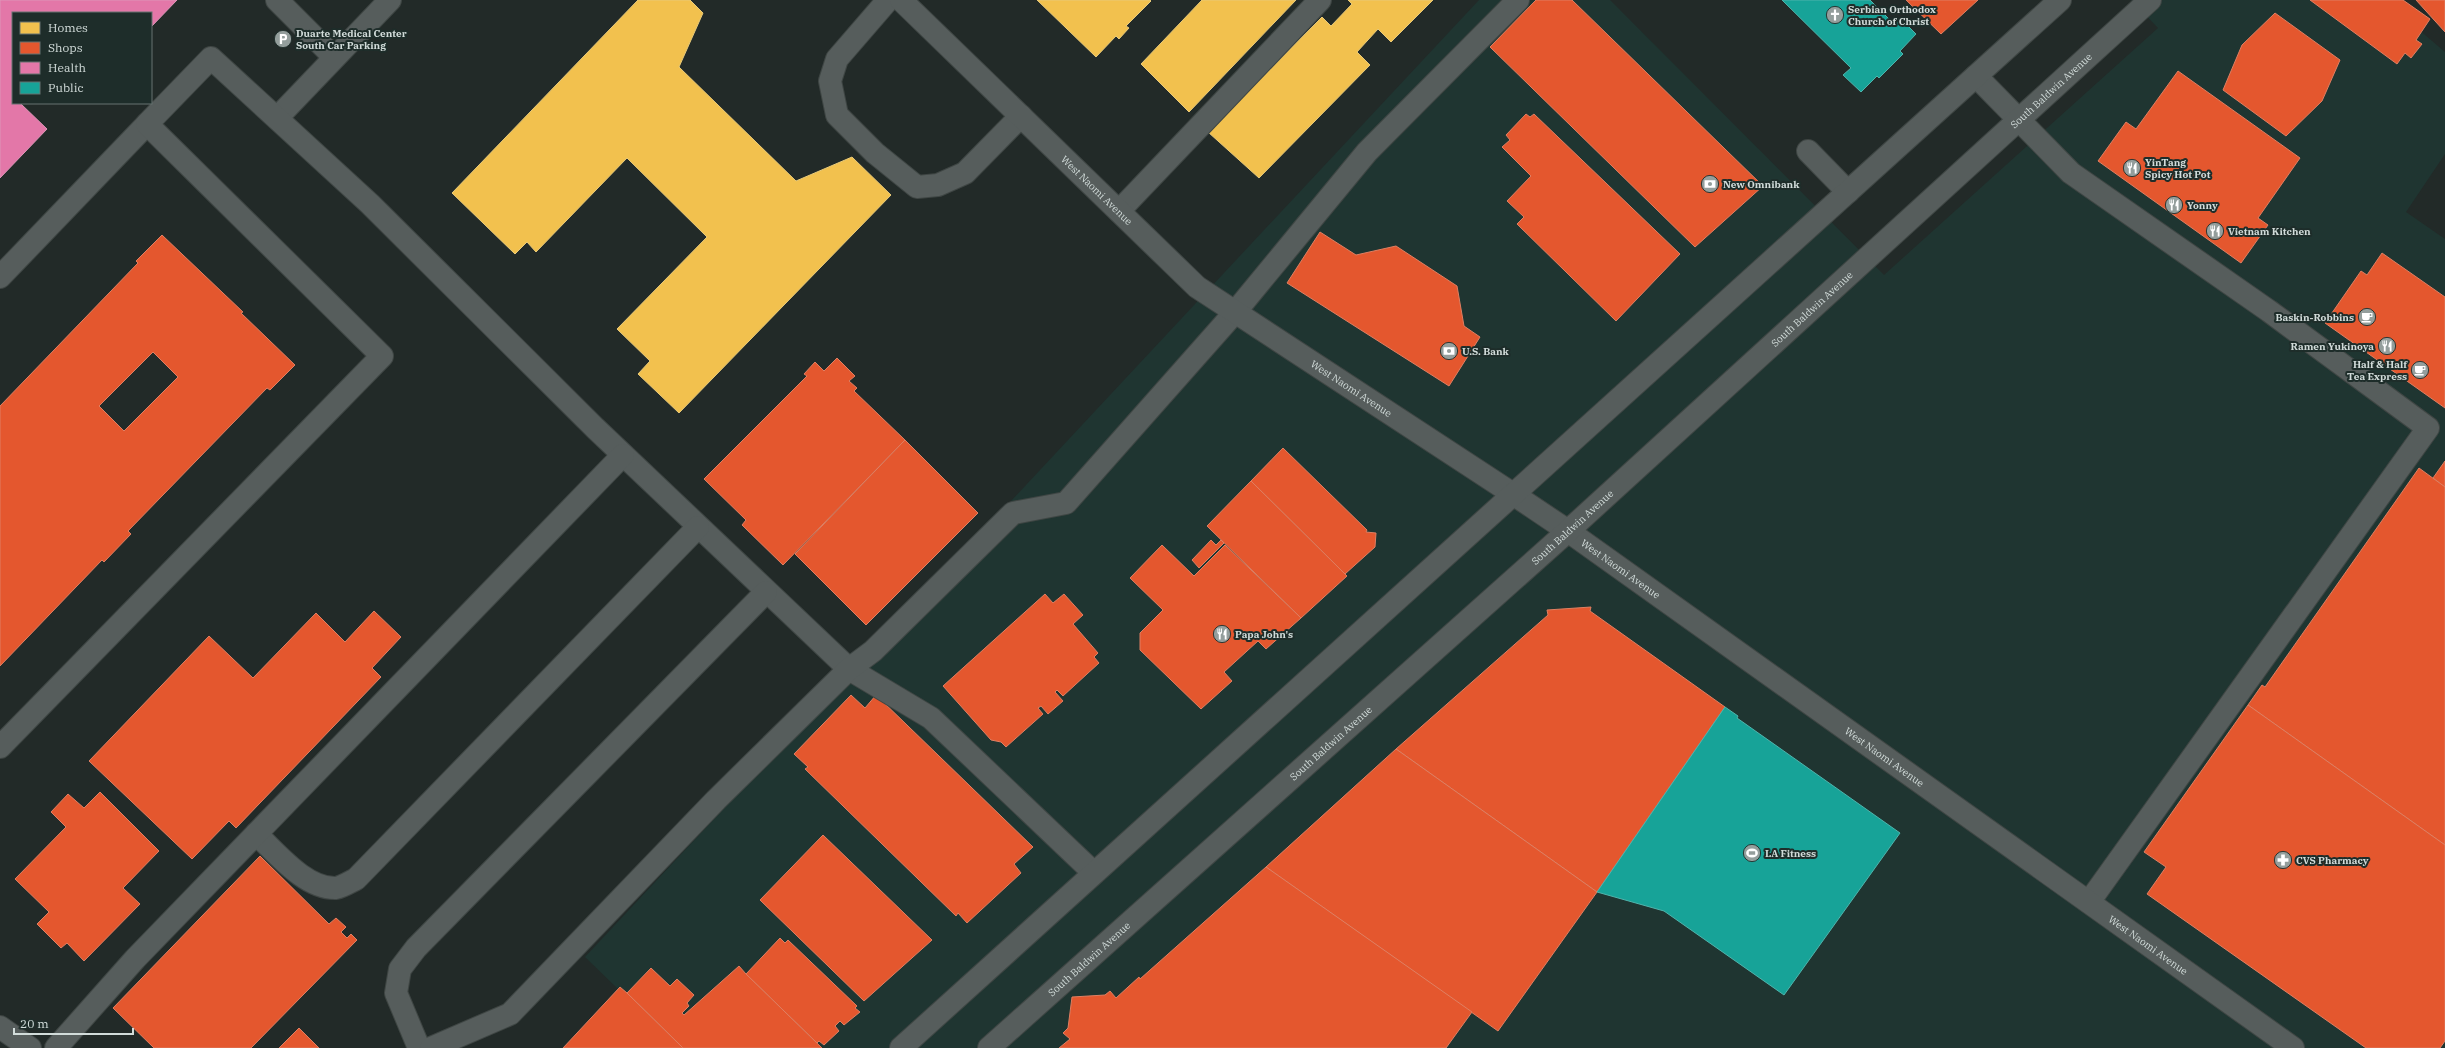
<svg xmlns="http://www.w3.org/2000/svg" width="2445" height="1048" font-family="'IBM Plex Serif',serif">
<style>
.built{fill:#1f3531}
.homes{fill:#f2c14e;stroke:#e8c978}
.shops{fill:#e4572e;stroke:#df7f62;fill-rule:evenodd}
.health{fill:#e377a8;stroke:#de95b7}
.public{fill:#17a398;stroke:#4fb4ac}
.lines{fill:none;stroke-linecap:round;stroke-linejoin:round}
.service-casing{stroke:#3f4644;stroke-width:24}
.minor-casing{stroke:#3f4644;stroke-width:24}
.tertiary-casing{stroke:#3f4644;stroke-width:24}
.secondary-casing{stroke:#3f4644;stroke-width:24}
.service{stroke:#565d5c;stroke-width:22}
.minor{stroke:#565d5c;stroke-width:22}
.tertiary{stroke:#565d5c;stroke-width:22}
.secondary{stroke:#565d5c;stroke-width:22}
.labels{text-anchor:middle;stroke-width:4;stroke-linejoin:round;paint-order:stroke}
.poi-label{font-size:10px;font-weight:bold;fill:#d2dcda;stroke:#1e2d2a;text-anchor:start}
.street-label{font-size:10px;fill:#d2dcda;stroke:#1e2d2a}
</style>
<rect width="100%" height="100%" fill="#222a28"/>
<path class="built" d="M1479 0H1610L1884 275 2158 28 2131 0H2384L2445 52V154L2406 212 2445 239V1048H679L585 957Z"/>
<g class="homes">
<path d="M638 0H690L703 13 679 67 796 181 852 157 891 195 679 413 638 374 650 361 617 329 707 237 627 158 536 252 527 242 515 254 452 193Z"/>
<path d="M1037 0H1150L1151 1 1126 26 1129 28 1119 39 1116 36 1096 57Z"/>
<path d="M1202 0H1296L1189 112 1141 64Z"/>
<path d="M1348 0H1433L1391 42 1378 29 1357 52 1370 65 1259 178 1208 132 1322 17 1331 26 1352 4Z"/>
</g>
<g class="shops">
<path d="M1536 0H1572L1763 186 1695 247 1490 47Z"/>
<path d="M1906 0H1978L1941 34Z"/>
<path d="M2310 0H2403L2430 19 2416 40 2422 44 2411 58 2405 53 2397 64Z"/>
<path d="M2416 0H2445V32Z"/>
<path d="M2275 13 2340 60 2322 101 2286 136 2223 90 2242 45Z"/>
<path d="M2178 71 2300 158 2258 218 2268 225 2241 263 2098 161 2126 122 2136 129Z"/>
<path d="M1526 114 1530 117 1534 114 1680 254 1616 321 1517 224 1524 217 1507 201 1531 176 1502 147 1510 140 1506 135Z"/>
<path d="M1320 232 1356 255 1396 246 1457 286 1464 326 1480 337 1449 386 1287 283Z"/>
<path d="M162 235 243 312 241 313 295 365 270 390 267 388 128 531 131 534 104 562 102 560 0 666V406L138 263 136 261ZM153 352 178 377 124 431 99 406Z"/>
<path d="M2382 253 2445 297V408L2325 323 2361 271 2367 275Z"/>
<path d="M837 358 855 376 849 381 857 388 854 391 905 440 783 565 742 525 746 520 704 479 807 376 804 374 815 362 824 371Z"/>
<path d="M905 440 978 513 866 625 795 554Z"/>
<path d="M1283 448 1367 530 1366 532 1376 533 1375 547 1345 574 1251 481Z"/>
<path d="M2445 461V487L2433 478Z"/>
<path d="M2419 468 2445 487V845L2248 705 2262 685 2265 687Z"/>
<path d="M1251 481 1347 576 1301 618 1207 526Z"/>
<path d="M1211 540 1216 545 1221 540 1224 543 1199 568 1192 560Z"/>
<path d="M1162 545 1194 576 1225 545 1301 618 1266 649 1258 641 1224 672 1232 681 1201 709 1140 650V633L1163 610 1130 578Z"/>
<path d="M1045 594 1053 603 1064 594 1083 615 1073 624 1098 653 1094 657 1099 663 1063 696 1057 690 1055 692 1063 701 1048 714 1041 706 1038 708 1043 714 1006 747 1001 742 991 740 943 686Z"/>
<path d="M1591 607 1590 611 1725 707 1597 892 1396 749 1548 615 1547 610Z"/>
<path d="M374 611 401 637 372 668 381 677 236 828 229 821 192 859 89 761 209 636 253 678 316 613 345 642Z"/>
<path d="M851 695 865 708 876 695 1033 847 1014 864 1021 873 967 923 958 913 956 916 805 769 808 767 794 754Z"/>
<path d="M2248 705 2445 845V1041L2440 1048H2366L2147 894 2166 867 2144 852Z"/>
<path d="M1396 749 1597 892 1498 1031 1266 867Z"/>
<path d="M100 792 159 851 123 888 140 904 84 961 67 943 61 948 37 924 49 912 15 879 66 827 51 812 68 794 84 808Z"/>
<path d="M823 835 932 940 864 1001 760 900Z"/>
<path d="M260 856 329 924 336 918 346 927 341 932 347 938 351 934 357 940 251 1048H154L113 1008Z"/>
<path d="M1266 867 1472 1012 1446 1048H1059L1070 1039 1063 1033 1068 1028 1072 997 1105 995 1110 991 1116 998 1139 977 1140 979Z"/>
<path d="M780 938 785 943 788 940 857 1006 855 1008 860 1012 844 1025 840 1021 835 1026 839 1031 824 1045 819 1041 817 1043 746 974Z"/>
<path d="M739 966 746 974 822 1048H683L627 993 651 968 670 986 677 979 694 995 687 1003 689 1006 682 1013 684 1015Z"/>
<path d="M620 987 627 993 683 1048H563Z"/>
<path d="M299 1028 319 1048H279Z"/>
</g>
<path class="health" d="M0 0H177L151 27V13H13V103H20L47 129 0 178Z"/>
<g class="public">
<path d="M1782 0H1870L1894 24 1900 18 1916 34 1900 51 1903 54 1879 78 1877 76 1861 92 1843 75 1851 68Z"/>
<path d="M1725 707 1738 716 1737 718 1900 833 1784 995 1664 911 1597 892Z"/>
</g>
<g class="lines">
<defs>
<g id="service">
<path d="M277 0 334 57"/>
<path d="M888 0 837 59 830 81 837 115 875 153 917 187 938 185 965 173 1021 116"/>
<path d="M1976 76 2071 173 2269 311 2428 428 2089 902"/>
<path d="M277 118 390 0"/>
<path d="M1808 151 1848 192"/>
<path d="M1119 211 1320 0"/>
<path d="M0 277 147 124"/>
<path d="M0 747 382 356 147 124 211 58 370 204 595 428 849 669 931 718 1094 873"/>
<path d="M256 834C277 853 305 889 336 888 342 887 350 882 356 879L698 527"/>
<path d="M56 1048 135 959 623 455"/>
<path d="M419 1048 396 993 400 969 416 948 766 592"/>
<path d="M431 1048 510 1014 716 800 849 669 873 651 1013 513 1066 503 1236 311 1367 152 1518 0"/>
</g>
<g id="minor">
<path id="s1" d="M901 0 1197 287 1513 494"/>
</g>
<g id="tertiary">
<path id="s2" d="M1513 494 1568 531 2293 1048"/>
</g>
<g id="secondary">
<path d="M0 1027 30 1048"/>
<path d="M901 1048 2060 0"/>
<path id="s3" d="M989 1048 1568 531 2150 0"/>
</g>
</defs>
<use href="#service" class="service-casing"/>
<use href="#minor" class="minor-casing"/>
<use href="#tertiary" class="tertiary-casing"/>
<use href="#secondary" class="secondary-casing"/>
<use href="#service" class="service"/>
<use href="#minor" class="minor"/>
<use href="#tertiary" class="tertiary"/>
<use href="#secondary" class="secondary"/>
</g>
<defs>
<symbol id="church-disc" viewBox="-11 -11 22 22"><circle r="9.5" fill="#949e9c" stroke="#1e2d2a"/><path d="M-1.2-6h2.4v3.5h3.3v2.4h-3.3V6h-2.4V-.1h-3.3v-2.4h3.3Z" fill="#fff"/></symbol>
<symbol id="parking-disc" viewBox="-11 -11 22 22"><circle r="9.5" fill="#949e9c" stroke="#1e2d2a"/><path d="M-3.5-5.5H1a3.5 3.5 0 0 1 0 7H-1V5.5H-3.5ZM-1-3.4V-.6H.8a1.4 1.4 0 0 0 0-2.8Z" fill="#fff"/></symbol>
<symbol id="restaurant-disc" viewBox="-11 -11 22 22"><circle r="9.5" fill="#949e9c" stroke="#1e2d2a"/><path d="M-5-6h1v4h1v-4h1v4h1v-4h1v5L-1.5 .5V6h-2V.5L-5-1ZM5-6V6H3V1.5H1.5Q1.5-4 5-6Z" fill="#fff"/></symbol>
<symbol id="bank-disc" viewBox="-11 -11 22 22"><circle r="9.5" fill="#949e9c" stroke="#1e2d2a"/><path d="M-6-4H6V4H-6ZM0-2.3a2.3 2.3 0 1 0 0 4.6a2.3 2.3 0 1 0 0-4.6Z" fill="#fff"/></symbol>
<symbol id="cafe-disc" viewBox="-11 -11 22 22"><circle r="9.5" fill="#949e9c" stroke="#1e2d2a"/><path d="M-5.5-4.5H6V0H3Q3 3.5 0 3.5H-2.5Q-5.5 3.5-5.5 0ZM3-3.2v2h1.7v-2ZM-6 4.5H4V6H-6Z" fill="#fff"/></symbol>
<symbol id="stadium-disc" viewBox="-11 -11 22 22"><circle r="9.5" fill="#949e9c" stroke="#1e2d2a"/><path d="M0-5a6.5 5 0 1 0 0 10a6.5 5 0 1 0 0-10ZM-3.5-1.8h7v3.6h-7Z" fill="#fff"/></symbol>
<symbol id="pharmacy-disc" viewBox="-11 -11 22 22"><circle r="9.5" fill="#949e9c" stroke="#1e2d2a"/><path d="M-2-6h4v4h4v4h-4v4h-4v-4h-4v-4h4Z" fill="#fff"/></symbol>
</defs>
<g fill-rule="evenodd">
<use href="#church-disc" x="1825" y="5" width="20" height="20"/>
<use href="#parking-disc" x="273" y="29" width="20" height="20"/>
<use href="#restaurant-disc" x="2122" y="158" width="20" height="20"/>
<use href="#bank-disc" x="1700" y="174" width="20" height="20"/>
<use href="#restaurant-disc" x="2164" y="195" width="20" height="20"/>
<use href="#restaurant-disc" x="2205" y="221" width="20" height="20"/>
<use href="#cafe-disc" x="2357" y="307" width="20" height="20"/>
<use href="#restaurant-disc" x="2377" y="336" width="20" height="20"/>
<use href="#bank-disc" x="1439" y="341" width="20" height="20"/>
<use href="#cafe-disc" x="2410" y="360" width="20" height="20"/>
<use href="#restaurant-disc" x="1212" y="624" width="20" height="20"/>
<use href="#stadium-disc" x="1742" y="843" width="20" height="20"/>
<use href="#pharmacy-disc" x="2273" y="850" width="20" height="20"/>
</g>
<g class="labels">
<g class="poi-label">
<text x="1848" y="13">Serbian Orthodox<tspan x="1848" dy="12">Church of Christ</tspan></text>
<text x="296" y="37">Duarte Medical Center<tspan x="296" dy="12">South Car Parking</tspan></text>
<text x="2145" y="166">YinTang<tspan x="2145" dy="12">Spicy Hot Pot</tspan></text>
<text x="1723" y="188">New Omnibank</text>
<text x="2187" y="209">Yonny</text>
<text x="2228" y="235">Vietnam Kitchen</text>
<text x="2354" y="321" text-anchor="end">Baskin-Robbins</text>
<text x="2374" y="350" text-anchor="end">Ramen Yukinoya</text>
<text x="1462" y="355">U.S. Bank</text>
<text x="2407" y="368" text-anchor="end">Half &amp; Half<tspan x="2407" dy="12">Tea Express</tspan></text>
<text x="1235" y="638">Papa John's</text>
<text x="1765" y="857">LA Fitness</text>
<text x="2296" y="864">CVS Pharmacy</text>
</g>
<g class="street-label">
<text dy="4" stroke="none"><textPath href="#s3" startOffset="1430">South Baldwin Avenue</textPath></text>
<text dy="4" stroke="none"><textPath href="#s1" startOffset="273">West Naomi Avenue</textPath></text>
<text dy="4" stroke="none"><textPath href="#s3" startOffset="1106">South Baldwin Avenue</textPath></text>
<text dy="4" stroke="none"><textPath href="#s1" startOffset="597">West Naomi Avenue</textPath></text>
<text dy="4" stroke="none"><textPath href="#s3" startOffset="782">South Baldwin Avenue</textPath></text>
<text dy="4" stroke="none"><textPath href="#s2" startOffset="131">West Naomi Avenue</textPath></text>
<text dy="4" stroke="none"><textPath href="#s3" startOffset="458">South Baldwin Avenue</textPath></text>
<text dy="4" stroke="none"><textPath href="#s2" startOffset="455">West Naomi Avenue</textPath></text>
<text dy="4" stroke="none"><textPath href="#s2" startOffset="779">West Naomi Avenue</textPath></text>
<text dy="4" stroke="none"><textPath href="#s3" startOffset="134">South Baldwin Avenue</textPath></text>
</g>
</g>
<rect x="12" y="12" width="140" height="92" fill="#1e2d2a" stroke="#667370"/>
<rect x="20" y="22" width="20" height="12" fill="#f2c14e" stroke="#667370"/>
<text x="48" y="32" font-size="12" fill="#d2dcda">Homes</text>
<rect x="20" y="42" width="20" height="12" fill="#e4572e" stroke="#667370"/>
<text x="48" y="52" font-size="12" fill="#d2dcda">Shops</text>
<rect x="20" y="62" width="20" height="12" fill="#e377a8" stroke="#667370"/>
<text x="48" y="72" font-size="12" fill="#d2dcda">Health</text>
<rect x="20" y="82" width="20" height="12" fill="#17a398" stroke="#667370"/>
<text x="48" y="92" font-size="12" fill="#d2dcda">Public</text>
<path d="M14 1028v6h119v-6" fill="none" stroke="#d2dcda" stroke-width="2"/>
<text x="20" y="1028" font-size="12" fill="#d2dcda" stroke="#1e2d2a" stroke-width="3" paint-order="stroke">20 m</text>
</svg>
